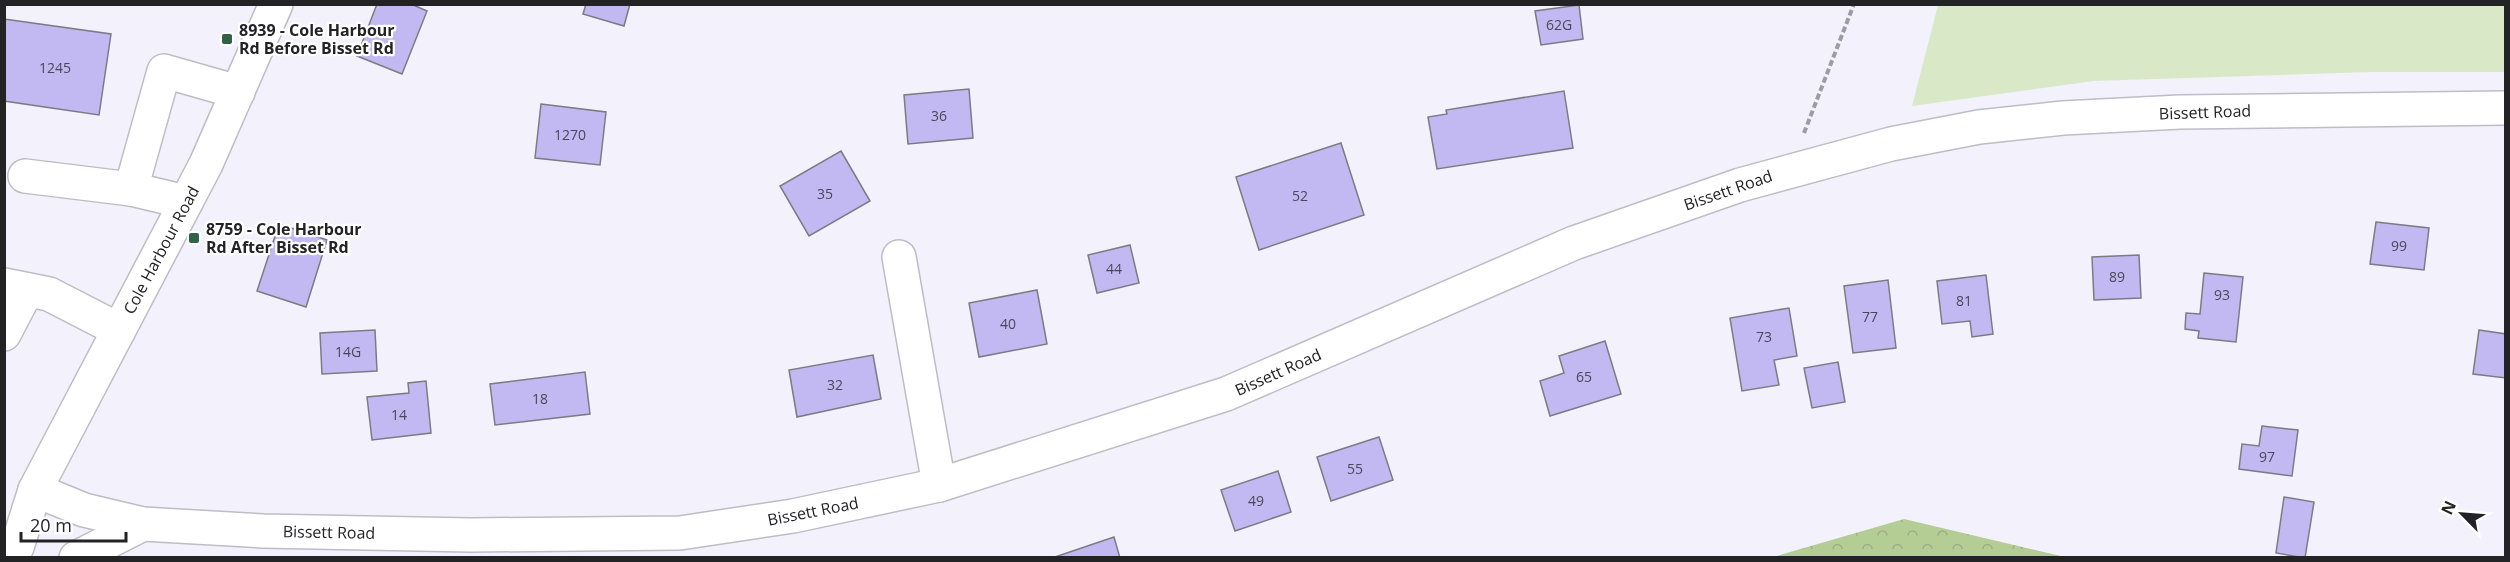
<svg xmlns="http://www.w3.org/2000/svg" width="2510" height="562" font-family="'Open Sans',sans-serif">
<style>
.forest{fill:url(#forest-crowns)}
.park{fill:#d9e9c7}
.building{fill:#c2b9f2;stroke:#7c7b83;stroke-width:1.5}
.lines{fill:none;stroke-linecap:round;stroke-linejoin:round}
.minor-casing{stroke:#bdbdc6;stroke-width:36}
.major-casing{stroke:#bdbdc6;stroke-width:36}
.path{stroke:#9c9ca3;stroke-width:4;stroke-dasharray:6 3;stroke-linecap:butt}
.minor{stroke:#fff;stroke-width:33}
.major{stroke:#fff;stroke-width:33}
.poi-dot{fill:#2f6246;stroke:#fff;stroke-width:2}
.labels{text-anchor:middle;stroke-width:4.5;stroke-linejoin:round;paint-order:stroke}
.number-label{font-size:14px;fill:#4b4859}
.poi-label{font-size:16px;font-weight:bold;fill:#232326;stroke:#fff;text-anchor:start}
.street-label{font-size:16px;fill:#232326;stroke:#fff}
</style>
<defs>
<pattern id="forest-crowns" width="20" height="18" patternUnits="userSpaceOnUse" patternTransform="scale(1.5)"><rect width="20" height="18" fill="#b4cd95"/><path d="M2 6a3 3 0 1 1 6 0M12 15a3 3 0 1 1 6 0" fill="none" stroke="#9ab080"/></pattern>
</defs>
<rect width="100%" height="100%" fill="#f3f2fc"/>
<path class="forest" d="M1904 519 2065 557H1773Z"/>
<path class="park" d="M1938 5H2505V72H2373L2094 81 1912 106Z"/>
<g class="building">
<path d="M377 4H411L427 11 402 74 357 56Z"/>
<path d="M586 4H630L624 26 583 14Z"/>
<path d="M1579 5 1583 39 1541 45 1535 11Z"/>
<path d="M4 19 111 34 99 115 4 101Z"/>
<path d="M969 89 973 138 908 144 904 95Z"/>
<path d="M1564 91 1573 148 1437 169 1428 117 1447 114 1446 110Z"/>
<path d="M541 104 606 112 600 165 535 158Z"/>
<path d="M1341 143 1364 215 1259 250 1236 177Z"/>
<path d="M841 151 870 201 809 236 780 186Z"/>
<path d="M2376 222 2429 228 2424 270 2370 264Z"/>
<path d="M279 224 327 240 306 307 257 291Z"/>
<path d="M1130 245 1139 283 1097 293 1088 255Z"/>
<path d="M2139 255 2141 298 2094 300 2092 257Z"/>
<path d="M2204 273 2243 277 2236 342 2198 338 2199 331 2185 329 2186 313 2200 314Z"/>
<path d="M1986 275 1993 334 1972 337 1970 321 1942 324 1937 281Z"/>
<path d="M1888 280 1896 348 1853 353 1844 286Z"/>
<path d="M1037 290 1047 344 979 357 969 303Z"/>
<path d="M1789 308 1797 356 1774 360 1779 385 1742 391 1730 318Z"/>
<path d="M375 330 377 371 322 374 320 333Z"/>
<path d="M2479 330 2506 334V378L2473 374Z"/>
<path d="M1605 341 1621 394 1550 416 1540 381 1564 373 1559 356Z"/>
<path d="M873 355 881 399 797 417 789 370Z"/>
<path d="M1838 362 1845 402 1812 408 1804 368Z"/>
<path d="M585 372 590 414 495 425 490 384Z"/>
<path d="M426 381 431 433 372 440 367 397 409 393 408 383Z"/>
<path d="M2262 426 2298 430 2292 476 2239 469 2242 444 2259 446Z"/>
<path d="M1379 437 1393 480 1331 501 1317 457Z"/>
<path d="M1278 471 1291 512 1235 531 1221 490Z"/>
<path d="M2284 497 2314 502 2305 558 2276 553Z"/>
<path d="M1114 537 1120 558H1052Z"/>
</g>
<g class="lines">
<defs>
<g id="minor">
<path d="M25 176 131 189 186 202"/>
<path d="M131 189 164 71 238 92"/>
<path d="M899 257 939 485"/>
<path d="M4 285 49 294 119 330"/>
<path d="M4 334 27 290"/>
</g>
<g id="major">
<path d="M35 490 84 510 143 524 263 531 470 535 680 533 793 516 939 485 1226 394 1574 243 1740 185 1891 144 1979 127 2063 118 2180 112 2506 108"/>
<path d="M11 558 17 547 35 490 206 164 276 4"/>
<path d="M76 558 143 524"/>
</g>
</defs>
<use href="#minor" class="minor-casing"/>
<use href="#major" class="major-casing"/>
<path class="path" d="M1804 133 1854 4"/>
<use href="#minor" class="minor"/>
<use href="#major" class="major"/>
</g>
<g class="poi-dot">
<rect x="221" y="33" width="12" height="12" rx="3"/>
<rect x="188" y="232" width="12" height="12" rx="3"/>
</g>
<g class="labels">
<g class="number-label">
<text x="1559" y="30">62G</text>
<text x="55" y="73">1245</text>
<text x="939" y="121">36</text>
<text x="570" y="140">1270</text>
<text x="825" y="199">35</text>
<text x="1300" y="201">52</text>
<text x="2399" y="251">99</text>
<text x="1114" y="274">44</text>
<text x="2117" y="282">89</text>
<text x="2222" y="300">93</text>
<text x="1964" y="306">81</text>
<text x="1870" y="322">77</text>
<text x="1008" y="329">40</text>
<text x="1764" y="342">73</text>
<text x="348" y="357">14G</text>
<text x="1584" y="382">65</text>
<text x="835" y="390">32</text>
<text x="540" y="404">18</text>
<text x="399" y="420">14</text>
<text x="2267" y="462">97</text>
<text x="1355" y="474">55</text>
<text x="1256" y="506">49</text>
</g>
<g class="poi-label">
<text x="239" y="36">8939 - Cole Harbour<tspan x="239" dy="18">Rd Before Bisset Rd</tspan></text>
<text x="206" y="235">8759 - Cole Harbour<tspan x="206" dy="18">Rd After Bisset Rd</tspan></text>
</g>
<g class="street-label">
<text transform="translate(2205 112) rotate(-2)" y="6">Bissett Road</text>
<text transform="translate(1728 190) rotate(-19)" y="6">Bissett Road</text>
<text transform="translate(161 250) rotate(-62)" y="6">Cole Harbour Road</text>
<text transform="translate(1278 372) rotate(-24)" y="6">Bissett Road</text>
<text transform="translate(813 511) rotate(-11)" y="6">Bissett Road</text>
<text transform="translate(329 532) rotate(1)" y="6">Bissett Road</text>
</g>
</g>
<rect width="2510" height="562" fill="none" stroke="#232326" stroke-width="12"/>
<g transform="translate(2462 514) rotate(295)" stroke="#ffffff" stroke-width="4.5" paint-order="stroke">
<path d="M0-4.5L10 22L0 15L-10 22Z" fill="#232326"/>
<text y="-9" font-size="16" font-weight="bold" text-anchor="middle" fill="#232326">N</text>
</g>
<path d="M21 532v9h105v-9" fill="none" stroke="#232326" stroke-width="3"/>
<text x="30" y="532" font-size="18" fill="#232326" stroke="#ffffff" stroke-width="4.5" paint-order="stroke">20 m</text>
</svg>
